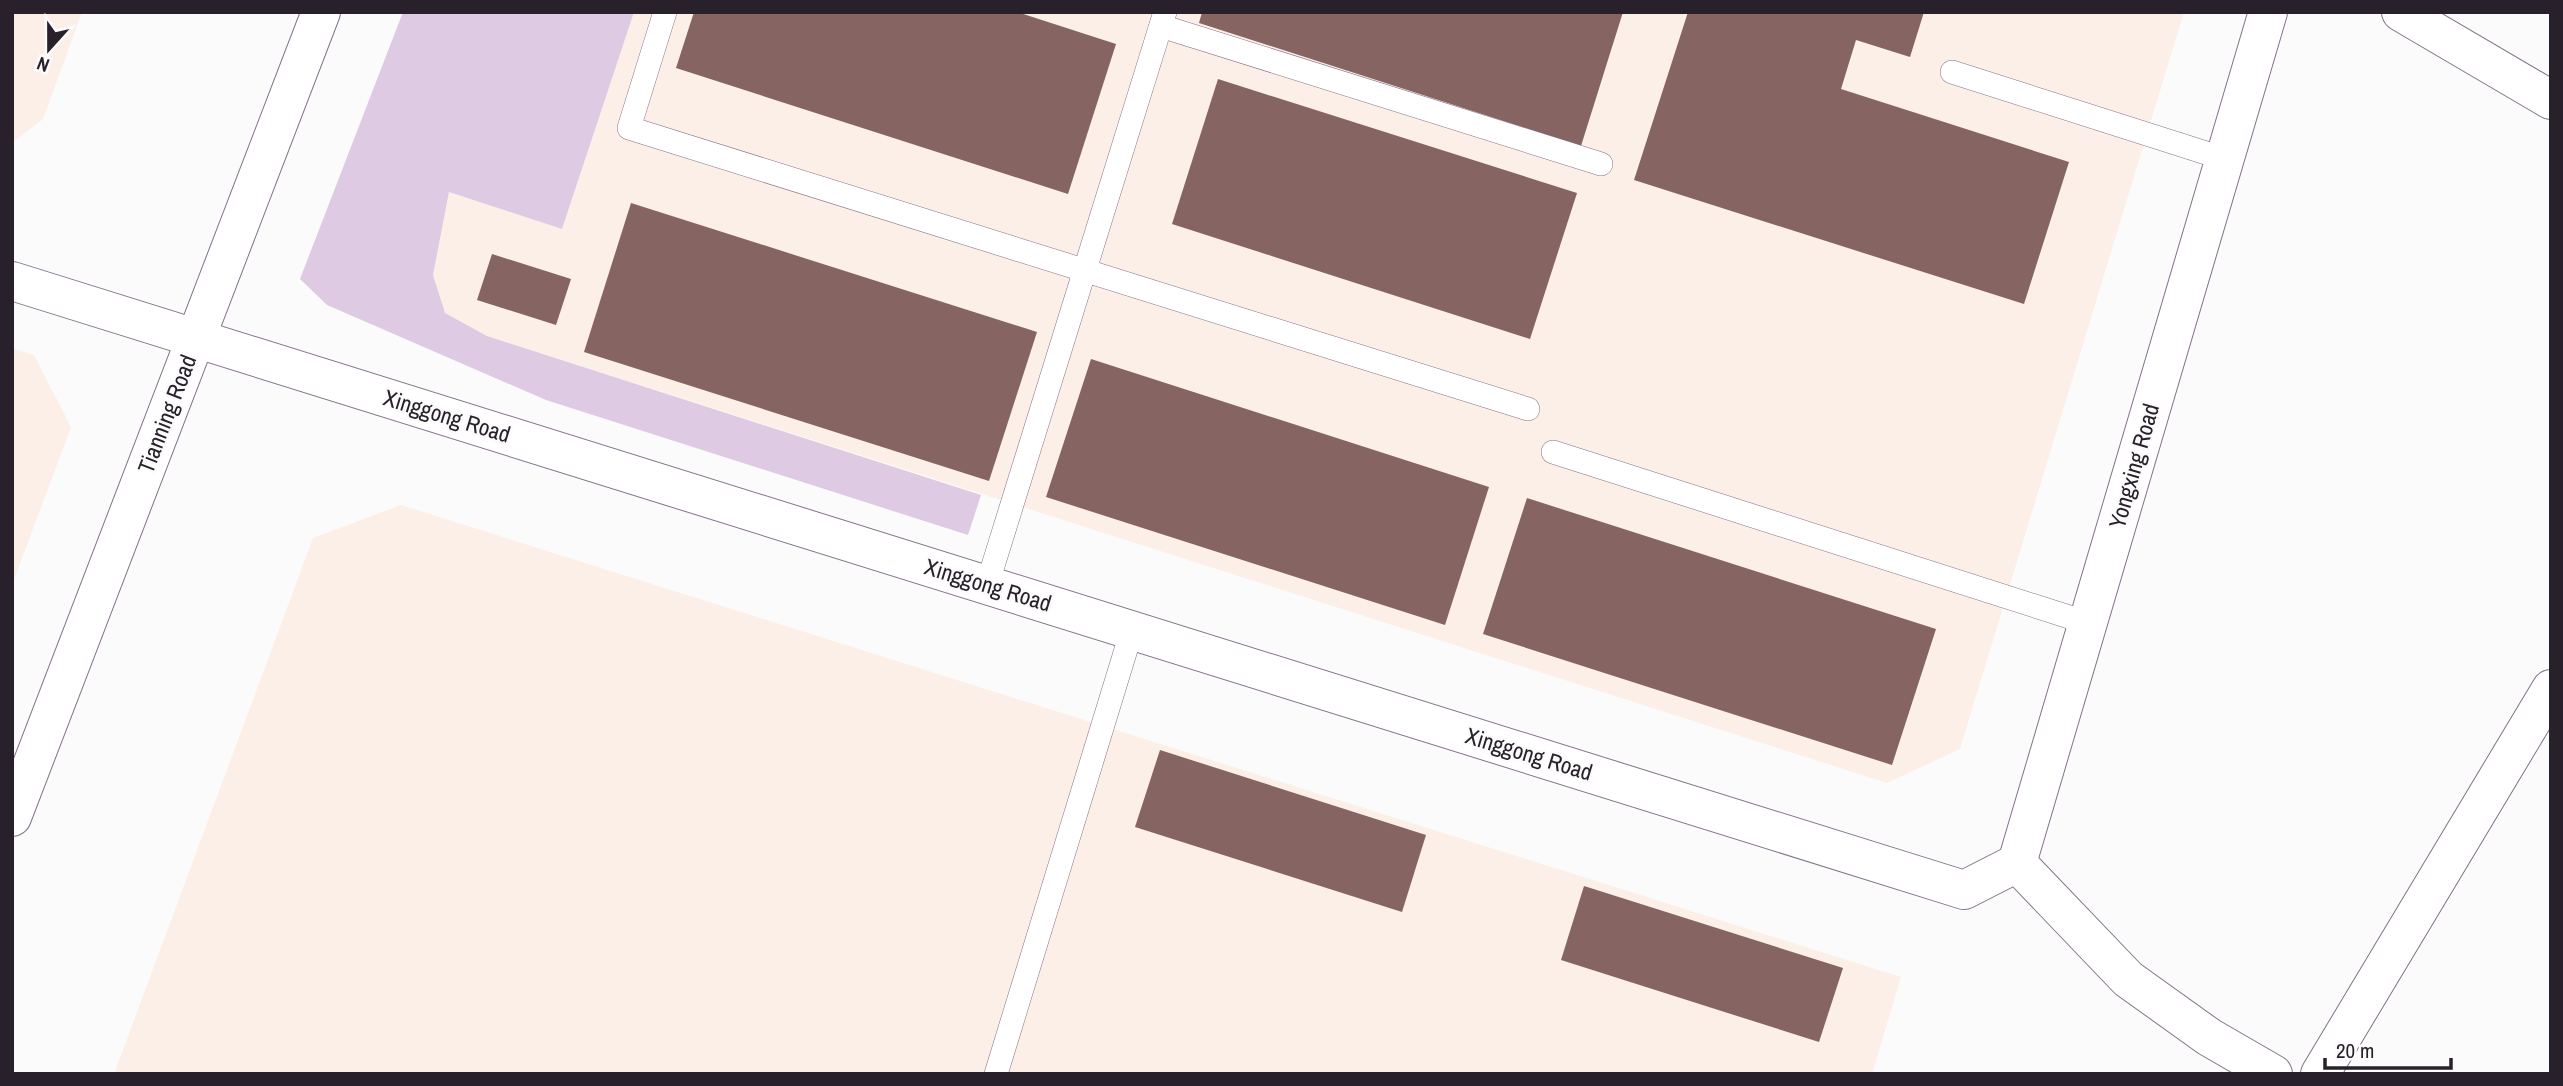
<svg xmlns="http://www.w3.org/2000/svg" width="2563" height="1086" font-family="'Archivo Narrow',sans-serif">
<style>
.industrial{fill:#fcefe7}
.green{fill:#decae3}
.building{fill:#866461}
.lines{fill:none;stroke-linecap:round;stroke-linejoin:round}
.service-casing{stroke:#85718a;stroke-width:24}
.minor-casing{stroke:#85718a;stroke-width:40}
.tertiary-casing{stroke:#85718a;stroke-width:40}
.service{stroke:#fff;stroke-width:23}
.minor{stroke:#fff;stroke-width:38}
.tertiary{stroke:#fff;stroke-width:38}
.labels{text-anchor:middle;stroke-width:5;stroke-linejoin:round;paint-order:stroke}
.street-label{font-size:23px;fill:#28202a;stroke:#fbfbfb}
</style>
<rect width="100%" height="100%" fill="#fbfbfb"/>
<g class="industrial">
<path d="M12 12H82L43 119 12 143Z"/>
<path d="M634 12H2184L1960 749 1887 783 487 336 445 313 433 275 449 192 562 229Z"/>
<path d="M12 348 34 355 71 427 12 585Z"/>
<path d="M401 505 1901 977 1872 1074H114L313 538Z"/>
</g>
<path class="green" d="M403 12H634L562 229 449 192 433 275 445 313 487 336 981 495 968 535 546 400 327 305 300 279Z"/>
<g class="building">
<path d="M694 12H1017L1116 44 1068 194 676 68Z"/>
<path d="M1202 12H1623L1581 146 1199 23Z"/>
<path d="M1688 12H1924L1910 57 1856 40 1841 89 2069 162 2024 304 1634 180Z"/>
<path d="M1218 79 1577 193 1530 339 1172 224Z"/>
<path d="M631 203 1037 332 989 481 584 352Z"/>
<path d="M492 254 571 279 556 325 477 300Z"/>
<path d="M1091 359 1489 487 1445 625 1046 497Z"/>
<path d="M1527 498 1936 629 1892 765 1483 634Z"/>
<path d="M1160 750 1426 835 1402 912 1135 827Z"/>
<path d="M1584 886 1843 968 1819 1042 1561 960Z"/>
</g>
<g class="lines">
<defs>
<g id="service">
<path d="M665 12 629 128 1528 409"/>
<path d="M1161 26 1601 164"/>
<path d="M1952 72 2225 159"/>
<path d="M1553 452 2088 623"/>
<path d="M987 585 1165 12"/>
<path d="M996 1074 1132 630"/>
</g>
<g id="minor">
<path d="M2401 12 2551 100"/>
<path d="M2017 863 2128 979 2209 1037 2273 1074"/>
<path d="M2320 1074 2551 689"/>
</g>
<g id="tertiary">
<path d="M12 281 1964 890 2017 863 2268 12"/>
<path d="M12 817 321 12"/>
</g>
</defs>
<use href="#service" class="service-casing"/>
<use href="#minor" class="minor-casing"/>
<use href="#tertiary" class="tertiary-casing"/>
<use href="#service" class="service"/>
<use href="#minor" class="minor"/>
<use href="#tertiary" class="tertiary"/>
</g>
<g class="labels">
<g class="street-label">
<text transform="translate(167 414) rotate(-69)" y="8">Tianning Road</text>
<text transform="translate(447 416) rotate(17)" y="8">Xinggong Road</text>
<text transform="translate(2134 466) rotate(-74)" y="8">Yongxing Road</text>
<text transform="translate(988 585) rotate(17)" y="8">Xinggong Road</text>
<text transform="translate(1529 754) rotate(17)" y="8">Xinggong Road</text>
</g>
</g>
<rect width="2563" height="1086" fill="none" stroke="#28202a" stroke-width="28"/>
<g transform="translate(49 49) rotate(201)" stroke="#fbfbfb" stroke-width="5" paint-order="stroke">
<path d="M0-5L12 26L0 18L-12 26Z" fill="#28202a"/>
<text y="-10" font-size="19" font-weight="bold" text-anchor="middle" fill="#28202a">N</text>
</g>
<path d="M2325 1058v10h126v-10" fill="none" stroke="#28202a" stroke-width="3.5"/>
<text x="2336" y="1058" font-size="21" fill="#28202a" stroke="#fbfbfb" stroke-width="5" paint-order="stroke">20 m</text>
</svg>
